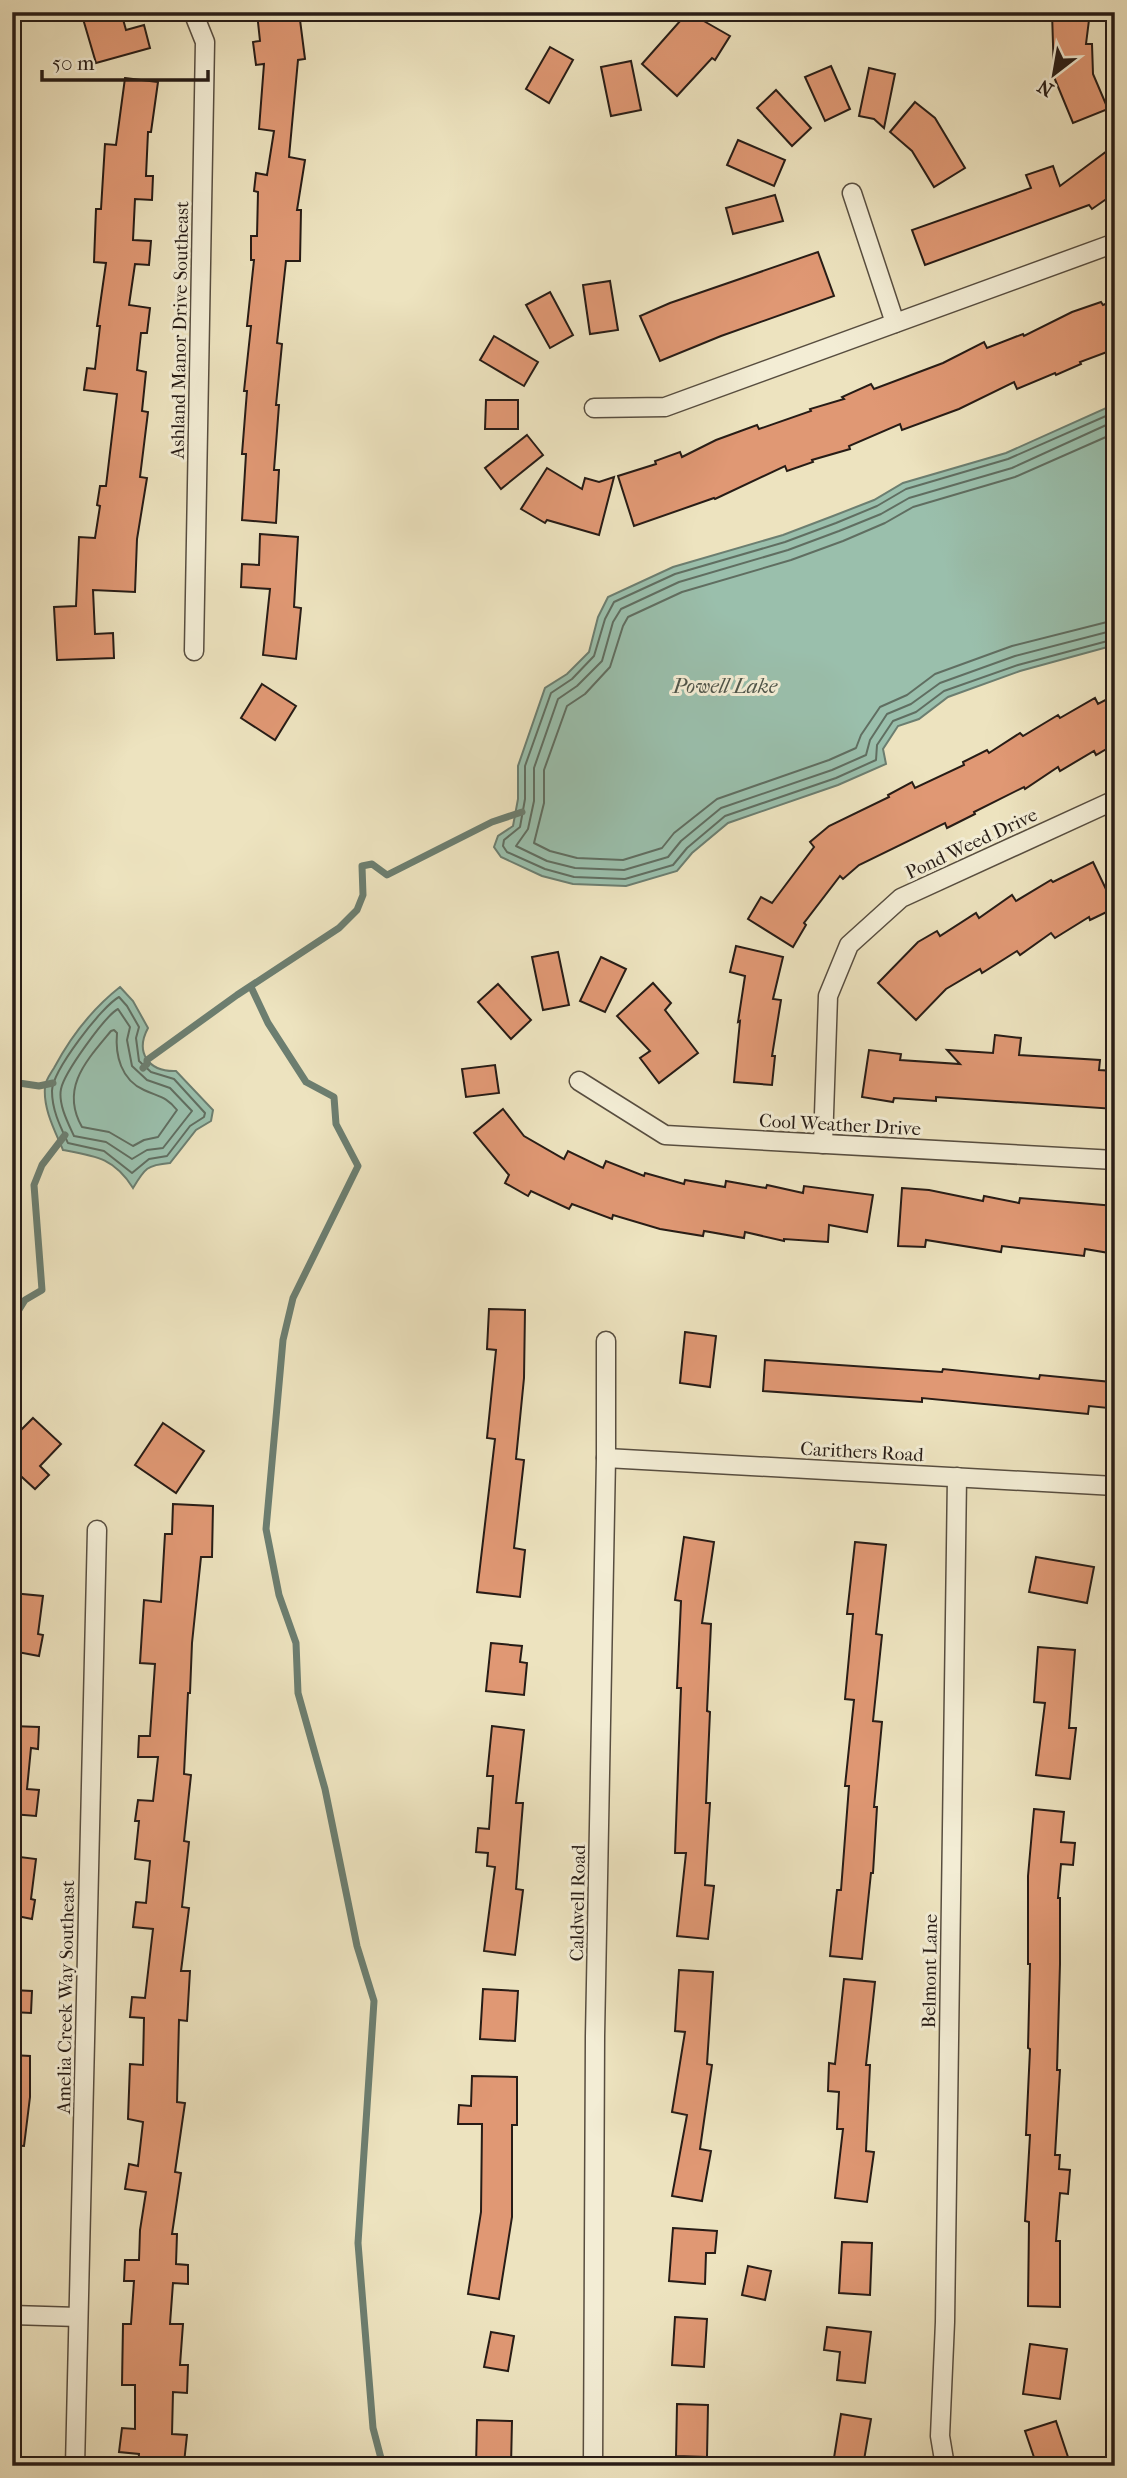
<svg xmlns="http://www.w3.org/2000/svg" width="1127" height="2478" font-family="'IM FELL French Canon',serif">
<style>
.water{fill:#9abfac;stroke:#6c7e70;stroke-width:2}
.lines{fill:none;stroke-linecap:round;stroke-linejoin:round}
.shore{stroke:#606e61;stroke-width:2}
.stream{stroke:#6c7e70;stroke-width:7}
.building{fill:#e09874;stroke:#271c16;stroke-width:2}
.street-casing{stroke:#584e40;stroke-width:21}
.street{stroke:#f3edd5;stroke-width:18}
.labels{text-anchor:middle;stroke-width:6;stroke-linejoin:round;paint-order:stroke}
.street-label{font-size:19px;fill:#271c16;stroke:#f3edd5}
.water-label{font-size:21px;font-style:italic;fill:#4f554a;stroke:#f3edd5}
</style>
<rect width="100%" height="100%" fill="#ede3bf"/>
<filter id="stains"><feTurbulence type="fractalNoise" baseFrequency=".00286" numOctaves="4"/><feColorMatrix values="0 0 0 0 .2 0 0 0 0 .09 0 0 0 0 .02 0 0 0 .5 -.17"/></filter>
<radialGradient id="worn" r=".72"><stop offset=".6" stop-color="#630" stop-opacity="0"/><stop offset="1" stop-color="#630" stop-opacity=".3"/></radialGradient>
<g class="water">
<path d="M1115 404V645L1020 671 948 697 919 719 898 726 883 749 886 764 838 785 728 823 692 853 677 871 626 886 573 884 542 876 501 857 494 847 498 836 513 826 518 799V766L545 688 567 674 589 652 598 617 608 597 673 567 783 535 833 516 874 500 903 483 1006 453Z"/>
<path d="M120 987 133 1001 148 1028C135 1052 148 1072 176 1071L213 1110 211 1121 196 1130 170 1163C147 1165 145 1168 133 1188 114 1158 96 1156 63 1150 55 1131 43 1109 45 1087 45 1081 51 1073 54 1068 71 1036 92 1009 120 987Z"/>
</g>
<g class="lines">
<g class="shore">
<path d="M1115 412 1008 459 906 489 877 506 836 523 785 542 675 574 614 602 605 619 594 656 572 679 551 693 525 766V799L520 827 504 840 503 846 507 852 545 869 574 877 625 879 673 865 687 848 725 816 836 778 876 760 877 745 893 721 916 712 944 691 1018 665 1115 639"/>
<path d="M1115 421 1012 468 909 498 881 514 839 531 788 550 679 582 621 609 613 622 602 661 577 686 558 699 534 768V801L528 829 516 846 547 861 575 868 624 870 668 857 681 841 721 808 832 770 866 755 870 740 887 714 911 704 940 683 1015 656 1115 630"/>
<path d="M1115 433 1015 477 913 507 885 523 843 541 791 560 682 592 628 617 623 626 610 667 585 694 567 706 544 770V803L534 843 550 851 577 858 623 860 662 848 674 833 717 799 829 760 856 748 861 735 880 707 907 695 935 674 1012 646 1115 620"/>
<path d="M119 997 127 1006 139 1027 136 1038 139 1061 151 1072 174 1079 205 1113 204 1117 190 1126 167 1156 149 1159 132 1173 104 1151 68 1143C60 1126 52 1110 52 1091 52 1071 102 1006 119 997Z"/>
<path d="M118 1009 130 1027 127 1040 132 1066 147 1080 170 1088 192 1111 163 1148 147 1150 132 1159 106 1142 74 1136C68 1123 58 1104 61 1089 64 1073 105 1016 118 1009Z"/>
<path d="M114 1030 117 1033C115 1055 121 1080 144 1090 159 1097 166 1096 177 1110L158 1137 144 1140 133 1146 109 1132 82 1127C60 1088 86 1061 111 1031Z"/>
</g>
<g class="stream">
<path d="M251 987 268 1023 306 1082 334 1097 336 1124 358 1166 293 1298 283 1340 266 1529 279 1595 296 1643 298 1693 325 1789 357 1946 374 2001 358 2243 373 2428 383 2466"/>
<path d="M143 1068 147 1064V1060L237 995 339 928 357 910 363 895 362 866 372 864 387 875 492 822 522 812"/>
<path d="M12 1082 39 1086 53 1083"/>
<path d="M12 1321 25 1300 42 1290 34 1185 42 1165 65 1135"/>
</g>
</g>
<g class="building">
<path d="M81 12H121L126 30 144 25 150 48 96 63Z"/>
<path d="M267 12H299L305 59 298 60 289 157 305 160 297 210H301L300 261H286L277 343 282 344 276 405H279L274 470H279L276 523 242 520 246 454H242L247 391H244L251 326H247L254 260H251V236H257L258 192 254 191 256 173 267 175 274 131 259 129 264 64 256 65 253 42 260 41 257 13Z"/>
<path d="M688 12 730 36 715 60 712 58 677 96 642 64Z"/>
<path d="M1052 12H1090L1086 44H1092L1093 74 1108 109 1073 123 1054 77Z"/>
<path d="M550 47 573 60 549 103 526 89Z"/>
<path d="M631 61 641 110 611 116 601 67Z"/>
<path d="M831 66 850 109 825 121 805 77Z"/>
<path d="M869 68 895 74 884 128 874 119 859 116Z"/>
<path d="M125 78 158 82 151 132H148L146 176H153L152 200 135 199 133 240 151 241 149 265 135 264 129 305 150 308 147 333H141L137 370 146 372 142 411 148 412 140 477 147 478 137 539 135 592 93 590 95 634 113 633 114 658 57 660 54 607 76 606 79 537 95 538 100 506 97 505 100 486H106L117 394 84 390 87 368 95 369 100 326H97L106 263 94 262 96 209H101L105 144 116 145Z"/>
<path d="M776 90 811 128 792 146 757 108Z"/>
<path d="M915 102 935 118 965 168 934 187 912 151 890 132Z"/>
<path d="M738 140 785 160 774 186 727 165Z"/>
<path d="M1115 145V193L1092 209 1089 205 925 265 912 230 1031 188 1026 175 1053 166 1060 186Z"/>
<path d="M775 195 783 221 733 234 726 208Z"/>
<path d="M818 252 834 296 721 336 660 361 640 316 670 303Z"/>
<path d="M610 281 618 330 590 334 583 285Z"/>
<path d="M550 292 573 335 550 348 526 305Z"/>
<path d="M1115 300V349L1080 362 1081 364 1056 375 1055 373 1017 389 1014 382 959 409 902 430 900 424 849 446 850 449 812 460 813 462 787 471 785 466 715 499 714 498 634 526 618 476 656 464 655 461 680 452 682 457 716 440 757 425 759 429 811 411 810 409 844 399 842 397 871 384 874 389 943 363 984 342 987 348 1023 334 1024 336 1072 312 1101 302 1103 305Z"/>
<path d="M494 336 538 362 524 386 480 360Z"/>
<path d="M486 400H518V429H485Z"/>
<path d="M527 435 543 455 501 489 485 468Z"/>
<path d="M547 468 582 489 585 478 599 482 614 477 599 535 547 520 545 523 521 509Z"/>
<path d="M260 534 298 537 294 607 301 608 296 659 263 655 270 589 241 587 242 564 259 565Z"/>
<path d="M262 684 296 706 275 740 241 718Z"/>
<path d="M1115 695V744L1096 755 1094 751 1060 771 1058 767 1025 789 1024 787 974 812 975 814 947 828 945 823 859 865 843 879 840 876 804 923 806 925 793 947 748 919 761 897 772 903 814 847 810 842 829 826 889 797 888 795 912 782 915 788 964 765 963 762 987 750 989 753 1020 733 1023 736 1058 715 1060 718 1095 698 1098 704Z"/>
<path d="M1093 862 1115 908 1090 920 1089 917 1055 938 1051 933 1020 955 1017 951 982 973 980 969 946 989 916 1020 878 983 918 942 937 931 940 936 976 913 979 918 1012 895 1016 901 1051 880 1053 882Z"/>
<path d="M736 946 783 957 773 999 781 1000 772 1056H775L772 1085 734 1082 740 1021 738 1022 745 976 730 972Z"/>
<path d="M558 952 569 1005 543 1010 532 957Z"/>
<path d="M601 957 626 969 605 1012 580 1001Z"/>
<path d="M653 983 671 1003 665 1010 698 1053 659 1083 640 1058 650 1051 617 1016Z"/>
<path d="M498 984 531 1020 511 1039 478 1002Z"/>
<path d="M995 1035 1021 1038 1019 1055 1100 1060 1099 1070 1115 1071V1109L936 1097V1101L894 1098 893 1102 862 1097 869 1050 901 1054 900 1060 960 1064 947 1050 993 1053Z"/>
<path d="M495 1065 499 1093 466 1097 462 1069Z"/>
<path d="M503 1109 524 1136 564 1159 568 1151 603 1168 606 1161 644 1176 645 1173 684 1184 685 1180 725 1187 726 1181 766 1188 767 1185 803 1193 804 1186 873 1195 867 1232 829 1225 828 1242 784 1239V1241L745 1232 744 1238 704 1231 703 1236 660 1229 613 1215 612 1219 572 1204 569 1209 531 1191 528 1196 505 1183 509 1175 474 1133Z"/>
<path d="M902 1188 929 1190 983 1201 984 1196 1019 1203 1020 1198 1115 1206V1254L1085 1249 1084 1256 1002 1246 1001 1252 926 1240 925 1247 898 1246Z"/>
<path d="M489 1309 525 1310 524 1378 516 1459 524 1460 514 1548 525 1550 520 1597 477 1592 495 1439 487 1438 496 1350 487 1349Z"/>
<path d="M685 1332 716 1336 710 1387 680 1383Z"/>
<path d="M765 1360 942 1372 943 1369 1039 1379 1040 1375 1111 1382 1108 1408 1089 1406 1088 1414 922 1398V1402L763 1391Z"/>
<path d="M33 1418 61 1444 40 1466 49 1475 35 1489 12 1468V1439Z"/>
<path d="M163 1423 204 1451 176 1493 135 1465Z"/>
<path d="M173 1504 213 1506 212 1557H201L192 1643 190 1693H188L184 1774 191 1775 184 1841 189 1842 182 1907 189 1908 181 1971H190L187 2021 179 2020 177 2102 185 2103 175 2172 181 2173 172 2234H177L176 2264 188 2265V2284L173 2283 170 2324H183L180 2365H188L187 2393 173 2392 172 2434 187 2435 184 2463 174 2462V2466H138L139 2454 119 2452 122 2428 135 2429V2385H122L123 2324H131L134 2281H124L125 2260H139L140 2230 146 2192 125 2189 129 2164 138 2166 143 2122 128 2119 130 2064 143 2065 144 2018 130 2017 132 1997 145 1998 153 1929 133 1927 136 1902 146 1903 150 1861 135 1859 139 1821H135L138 1800 153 1801 158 1757H138L139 1736H150L155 1664 140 1663 144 1600 161 1602 165 1534H172Z"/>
<path d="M684 1537 714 1542 702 1623 711 1624 707 1711 710 1712 706 1803H710L705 1885 714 1886 708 1939 677 1936 686 1853H675L681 1688H677L681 1601 675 1600Z"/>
<path d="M855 1542 886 1545 876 1634 882 1635 873 1721 882 1722 874 1807H877L873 1873H871L862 1959 830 1956 837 1890H841L849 1786H845L854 1700 845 1699 853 1614H847Z"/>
<path d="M1036 1557 1094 1567 1087 1603 1029 1592Z"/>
<path d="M12 1593 43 1596 38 1634 43 1635 39 1656 12 1651Z"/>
<path d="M491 1643 522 1646 520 1662 527 1663 524 1695 486 1691Z"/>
<path d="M1038 1647 1075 1650 1069 1728H1076L1070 1779 1036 1775 1045 1703 1034 1702Z"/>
<path d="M12 1726 39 1727 38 1749 31 1748 27 1789 39 1790 36 1816 12 1814Z"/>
<path d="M492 1726 524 1730 516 1803H523L516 1889 523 1890 515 1955 484 1951 495 1867 487 1866 488 1853 476 1852 478 1828 489 1829 493 1776H487Z"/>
<path d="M1034 1809 1064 1812 1061 1842 1075 1843 1073 1865 1061 1864 1058 1898H1060V1964L1057 2070H1060L1055 2155H1060L1059 2169 1070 2170 1068 2194 1060 2193 1056 2241H1060V2307L1028 2306 1029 2222 1025 2221 1030 2135H1026L1030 2049 1028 2048 1030 1964H1028V1876Z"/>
<path d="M12 1856 36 1859 31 1899 35 1900 32 1919 12 1915Z"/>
<path d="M679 1970 713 1972 707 2064 712 2065 700 2149 711 2151 702 2201 672 2196 687 2115 672 2112 685 2032 675 2031Z"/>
<path d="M844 1979 875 1982 866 2065H870L866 2151 874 2152 867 2202 835 2198 843 2129H837L839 2092 828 2091 829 2063 835 2064Z"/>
<path d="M483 1989 518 1991 515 2041 480 2039Z"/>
<path d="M12 1990 32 1991 31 2013 12 2012Z"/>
<path d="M12 2055 30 2056V2097L24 2146 12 2145Z"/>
<path d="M472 2076 517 2077V2125H512V2217L499 2299 468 2294 481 2212 482 2124H458L459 2105 471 2106Z"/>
<path d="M673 2228 717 2231 715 2253H706L705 2284 669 2281Z"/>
<path d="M842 2242 872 2243 870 2295 839 2293Z"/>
<path d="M748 2266 771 2271 765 2300 742 2295Z"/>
<path d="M675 2317 707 2319 704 2367 672 2365Z"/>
<path d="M827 2327 871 2332 865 2383 837 2380 840 2352 824 2350Z"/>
<path d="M491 2332 514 2336 508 2371 484 2367Z"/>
<path d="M1030 2344 1067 2349 1060 2399 1023 2394Z"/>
<path d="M677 2404 708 2405 707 2457 676 2456Z"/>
<path d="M841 2414 871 2419 863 2466 833 2464Z"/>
<path d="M477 2420 512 2421 511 2466H476Z"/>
<path d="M1056 2421 1071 2466H1037L1025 2431Z"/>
</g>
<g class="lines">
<defs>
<g id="street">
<path d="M193 12 205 42 194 651"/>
<path d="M852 193 895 323"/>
<path d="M594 408 665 407 1115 243"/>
<path d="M579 1081 665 1135 1115 1160"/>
<path d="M823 1144 828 996 849 945 901 898 1115 800"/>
<path d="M606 1458 1115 1486"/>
<path d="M12 2315 78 2317"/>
<path d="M75 2466 97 1530"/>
<path d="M593 2466 595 2036 606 1458V1341"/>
<path d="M945 2466 940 2436 945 2322 957 1477"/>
</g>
</defs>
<use href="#street" class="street-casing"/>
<use href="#street" class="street"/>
</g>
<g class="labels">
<g class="street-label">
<text transform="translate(179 330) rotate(-89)" y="7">Ashland Manor Drive Southeast</text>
<text transform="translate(971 843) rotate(-25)" y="7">Pond Weed Drive</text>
<text transform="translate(840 1124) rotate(3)" y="7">Cool Weather Drive</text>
<text transform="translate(862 1451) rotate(3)" y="7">Carithers Road</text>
<text transform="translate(577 1903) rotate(-89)" y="7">Caldwell Road</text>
<text transform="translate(929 1971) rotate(-89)" y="7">Belmont Lane</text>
<text transform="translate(65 1997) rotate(-89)" y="7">Amelia Creek Way Southeast</text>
</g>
<g class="water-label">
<text x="725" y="693">Powell Lake</text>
</g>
</g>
<rect width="1127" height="2478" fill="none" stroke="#ede3bf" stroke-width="42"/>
<rect x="14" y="14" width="1099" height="2450" fill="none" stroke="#271c16" stroke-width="3.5"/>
<rect x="21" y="21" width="1085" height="2436" fill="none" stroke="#271c16" stroke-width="2"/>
<g transform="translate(1054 74) rotate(211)" stroke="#f3edd5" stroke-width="5" paint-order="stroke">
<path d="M0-5L12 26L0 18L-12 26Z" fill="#271c16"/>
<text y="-10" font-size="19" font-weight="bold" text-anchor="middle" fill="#271c16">N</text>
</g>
<path d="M42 70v10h166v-10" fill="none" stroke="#271c16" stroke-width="3.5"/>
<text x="52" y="70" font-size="21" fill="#271c16" stroke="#f3edd5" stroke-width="5" paint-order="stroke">50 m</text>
<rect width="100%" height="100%" filter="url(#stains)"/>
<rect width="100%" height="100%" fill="url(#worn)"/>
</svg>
